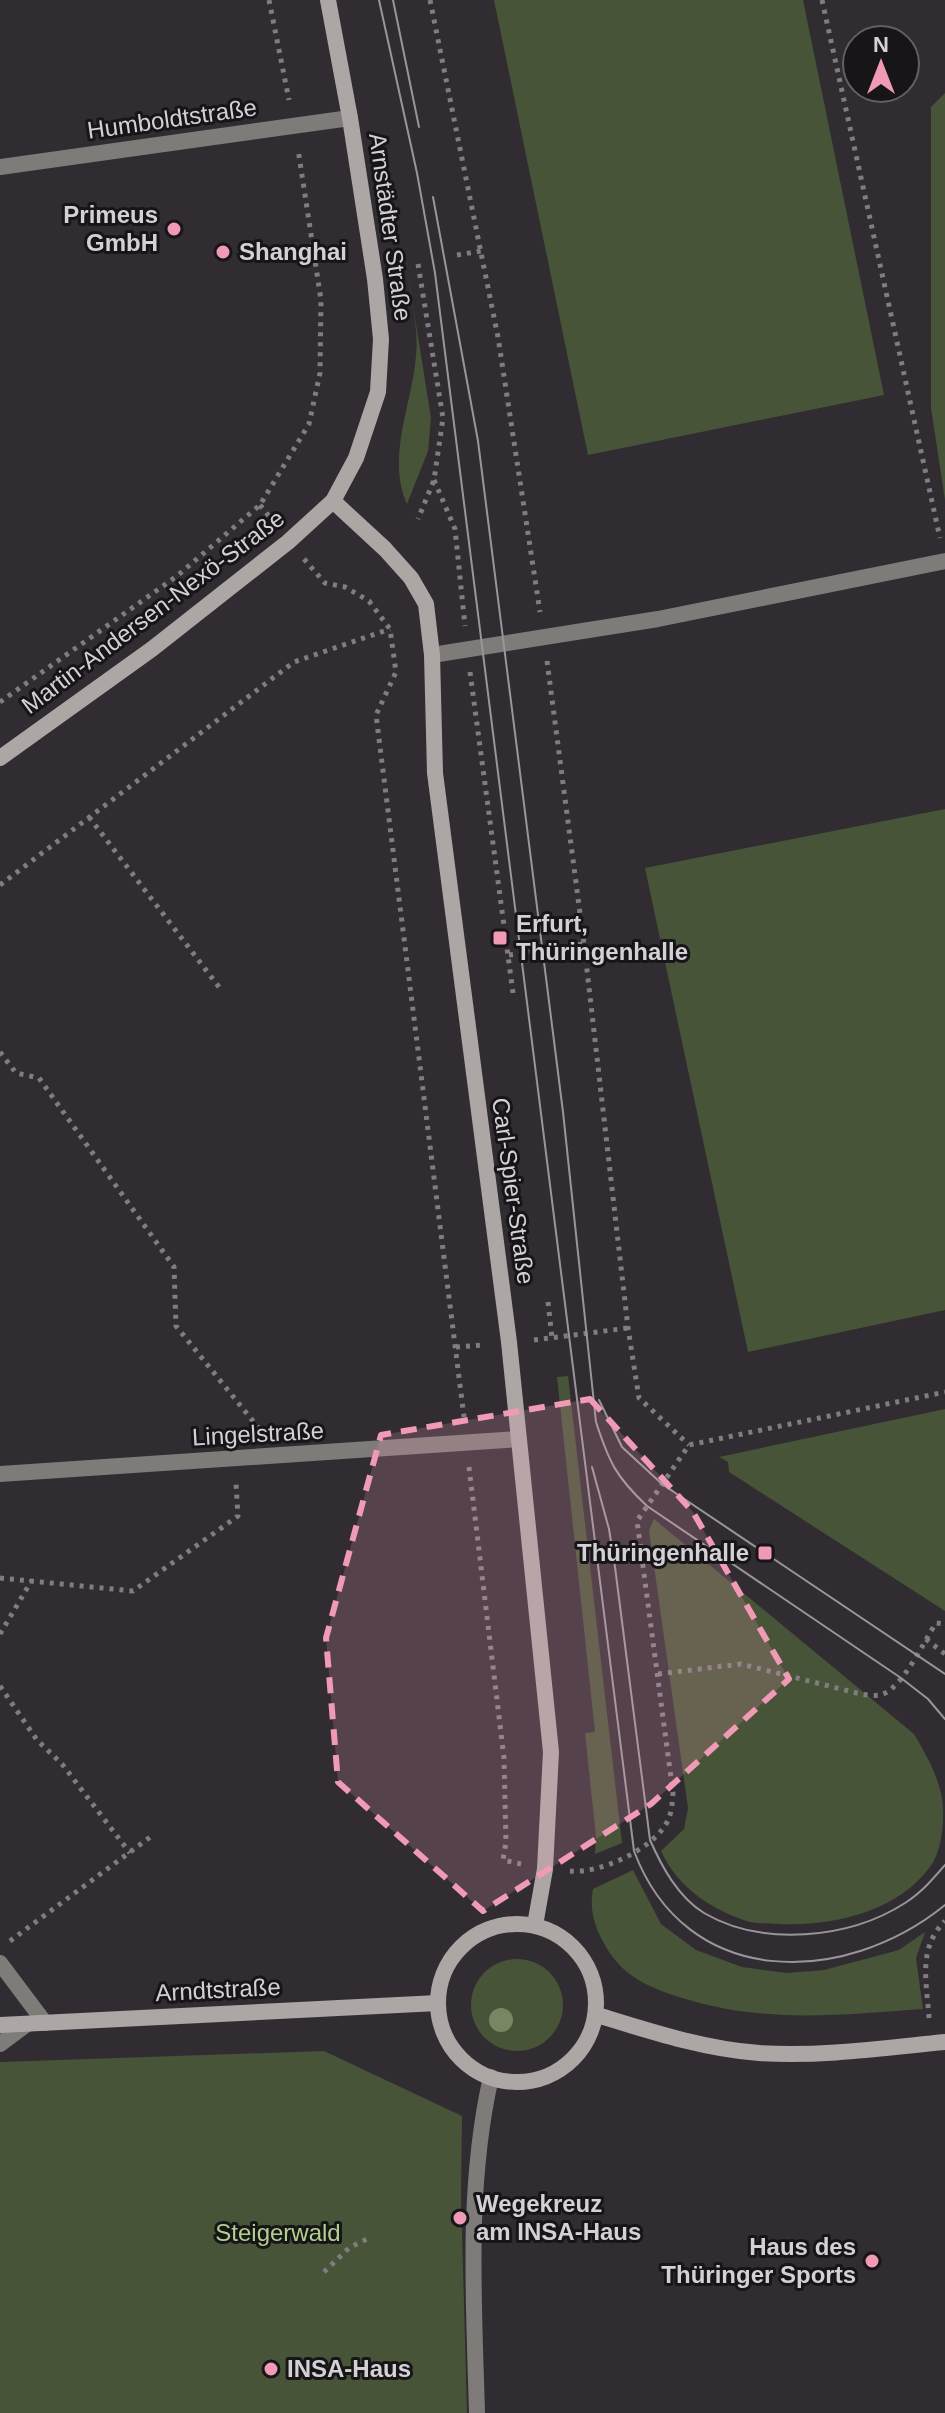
<svg xmlns="http://www.w3.org/2000/svg" width="945" height="2413" font-family="Helvetica,sans-serif">
<style>
.green{fill:#475437}
.lines{fill:none;stroke-linecap:round;stroke-linejoin:round}
.path{stroke:#807d82;stroke-width:5;stroke-dasharray:4 6;stroke-linecap:butt}
.lane{stroke:#7e7b79;stroke-width:16}
.street{stroke:#7e7b79;stroke-width:16}
.secondary{stroke:#aca7a4;stroke-width:16}
.tram{stroke:#99969b;stroke-width:2}
.tree{fill:#788664}
.marked{fill:#f09ab6;fill-opacity:0.2;stroke:#f09ab6;stroke-width:6;stroke-dasharray:16 10;stroke-linejoin:round}
.poi-dot{fill:#f09ab6;stroke:#171518;stroke-width:3}
.labels{text-anchor:middle;stroke-width:6;stroke-linejoin:round;paint-order:stroke}
.street-label{font-size:24px;fill:#d3d1d5;stroke:#171518}
.poi-label{font-size:24px;font-weight:bold;fill:#d3d1d5;stroke:#171518;text-anchor:start}
.park-label{font-size:24px;fill:#b2d08d;stroke:#171518}
</style>
<rect width="100%" height="100%" fill="#302c32"/>
<g class="green">
<path d="M494 0H803L884 395 588 455Z"/>
<path d="M945 93V500L931 408V107Z"/>
<path d="M408 274 431 418 428 451 407 504C386 457 412 405 416 356 419 330 411 300 408 274Z"/>
<path d="M945 809V1310L748 1352 645 868Z"/>
<path d="M568 1376 622 1843 595 1854 596 1837 585 1733 595 1732 557 1377Z"/>
<path d="M945 1409V1611L729 1472 728 1462 719 1457Z"/>
<path d="M654 1519 914 1734C927 1756 942 1782 943 1808 944 1825 941 1853 930 1867 897 1912 833 1926 781 1924 771 1923 759 1924 750 1922 713 1911 677 1887 661 1851L684 1829 688 1808 649 1530Z"/>
<path d="M633 1870 661 1924 696 1950 742 1967 787 1973 824 1970 899 1950 925 1932 916 1958 923 2009C838 2015 762 2024 679 1997 648 1987 623 1976 606 1947 595 1928 589 1911 593 1889Z"/>
<circle cx="517" cy="2005" r="46"/>
<path d="M324 2051 462 2116 461 2195 467 2413H0V2062Z"/>
</g>
<g class="lines">
<g class="path">
<path d="M269 0 289 100"/>
<path d="M430 0 498 337 540 612"/>
<path d="M822 0 940 538"/>
<path d="M457 255 481 251"/>
<path d="M418 264 443 418 434 480 418 519"/>
<path d="M434 480 455 529 465 626"/>
<path d="M260 505 272 520"/>
<path d="M304 559 325 583 345 587 369 601 390 629 396 672 376 715 464 1417"/>
<path d="M547 661 584 944 628 1328 639 1398 689 1445"/>
<path d="M470 672 513 993"/>
<path d="M0 702 177 576 260 505 309 424 320 373 321 300 298 149"/>
<path d="M89 817 222 991"/>
<path d="M0 885 294 662 390 629"/>
<path d="M509 955 584 944"/>
<path d="M0 1052 16 1073 39 1078 174 1267 176 1326 261 1431"/>
<path d="M548 1302 552 1338"/>
<path d="M534 1340 628 1328"/>
<path d="M456 1347 484 1345"/>
<path d="M469 1467 504 1758 506 1842 503 1860 521 1864"/>
<path d="M0 1578 133 1591 238 1516 236 1484"/>
<path d="M0 1634 32 1580"/>
<path d="M926 1639 945 1654"/>
<path d="M658 1674 741 1664 861 1694C867 1695 875 1696 880 1695 902 1690 924 1641 936 1623L945 1624"/>
<path d="M0 1686 37 1740 62 1764 130 1853"/>
<path d="M570 1871C599 1874 651 1850 666 1824 672 1814 672 1804 673 1793L637 1521 689 1445 945 1392"/>
<path d="M10 1941 153 1835"/>
<path d="M929 2018C927 1983 917 1949 945 1921"/>
<path d="M324 2272 349 2248 369 2238"/>
</g>
<g class="lane">
<path d="M432 655 658 619 945 561"/>
<path d="M0 2044 27 2024"/>
</g>
<g class="street">
<path d="M0 167 350 118"/>
<path d="M0 1474 519 1439"/>
<path d="M0 1963 45 2023"/>
<path d="M477 2413C474 2301 466 2187 491 2077"/>
</g>
<g class="secondary">
<path d="M333 501 385 549 411 578 426 604 432 655 435 773 509 1342 551 1752 545 1869 535 1925"/>
<path d="M0 758 152 649 288 542 333 501 356 458 378 392 381 339 375 279 350 118 328 0"/>
<circle cx="517" cy="2003" r="79"/>
<path d="M597 2015C649 2031 704 2049 759 2053 821 2057 884 2048 945 2042"/>
<path d="M0 2025 438 2003"/>
</g>
<g class="tram">
<path d="M379 0 417 173 435 273C506 798 566 1325 634 1851 686 1990 844 1987 945 1905"/>
<path d="M393 0 419 127"/>
<path d="M433 197 478 441 563 1112 596 1422C609 1462 616 1477 647 1506L901 1678 928 1699 945 1719"/>
<path d="M599 1400 622 1447 662 1484 945 1674"/>
<path d="M592 1467 609 1529 615 1567 650 1840C662 1867 678 1897 704 1913 762 1947 849 1939 905 1903 921 1893 933 1879 945 1865"/>
</g>
</g>
<circle class="tree" cx="501" cy="2020" r="12"/>
<path class="marked" d="M590 1399 693 1512 789 1679 651 1804 483 1911 338 1782 326 1638 381 1435Z"/>
<g class="poi-dot">
<circle cx="174" cy="229" r="8"/>
<circle cx="223" cy="252" r="8"/>
<rect x="492" y="930" width="16" height="16" rx="4"/>
<rect x="757" y="1545" width="16" height="16" rx="4"/>
<circle cx="460" cy="2218" r="8"/>
<circle cx="872" cy="2261" r="8"/>
<circle cx="271" cy="2369" r="8"/>
</g>
<g class="labels">
<g class="street-label">
<text transform="translate(172 119) rotate(-8)" y="8">Humboldtstraße</text>
<text transform="translate(390 227) rotate(82)" y="8">Arnstädter Straße</text>
<text transform="translate(153 612) rotate(-37)" y="8">Martin-Andersen-Nexö-Straße</text>
<text transform="translate(513 1191) rotate(82)" y="8">Carl-Spier-Straße</text>
<text transform="translate(258 1434) rotate(-3)" y="8">Lingelstraße</text>
<text transform="translate(218 1990) rotate(-3)" y="8">Arndtstraße</text>
</g>
<g class="poi-label">
<text x="158" y="223" text-anchor="end">Primeus<tspan x="158" dy="28">GmbH</tspan></text>
<text x="239" y="260">Shanghai</text>
<text x="516" y="932">Erfurt,<tspan x="516" dy="28">Thüringenhalle</tspan></text>
<text x="749" y="1561" text-anchor="end">Thüringenhalle</text>
<text x="476" y="2212">Wegekreuz<tspan x="476" dy="28">am INSA-Haus</tspan></text>
<text x="856" y="2255" text-anchor="end">Haus des<tspan x="856" dy="28">Thüringer Sports</tspan></text>
<text x="287" y="2377">INSA-Haus</text>
</g>
<g class="park-label">
<text x="278" y="2241">Steigerwald</text>
</g>
</g>
<g transform="translate(881 64)"><circle r="38" fill="#171518" stroke="#626064" stroke-width="2"/>
<path d="M0-6L14 30L0 20L-14 30Z" fill="#f09ab6"/>
<text y="-12" font-size="22" font-weight="bold" text-anchor="middle" fill="#d3d1d5">N</text>
</g>
</svg>
